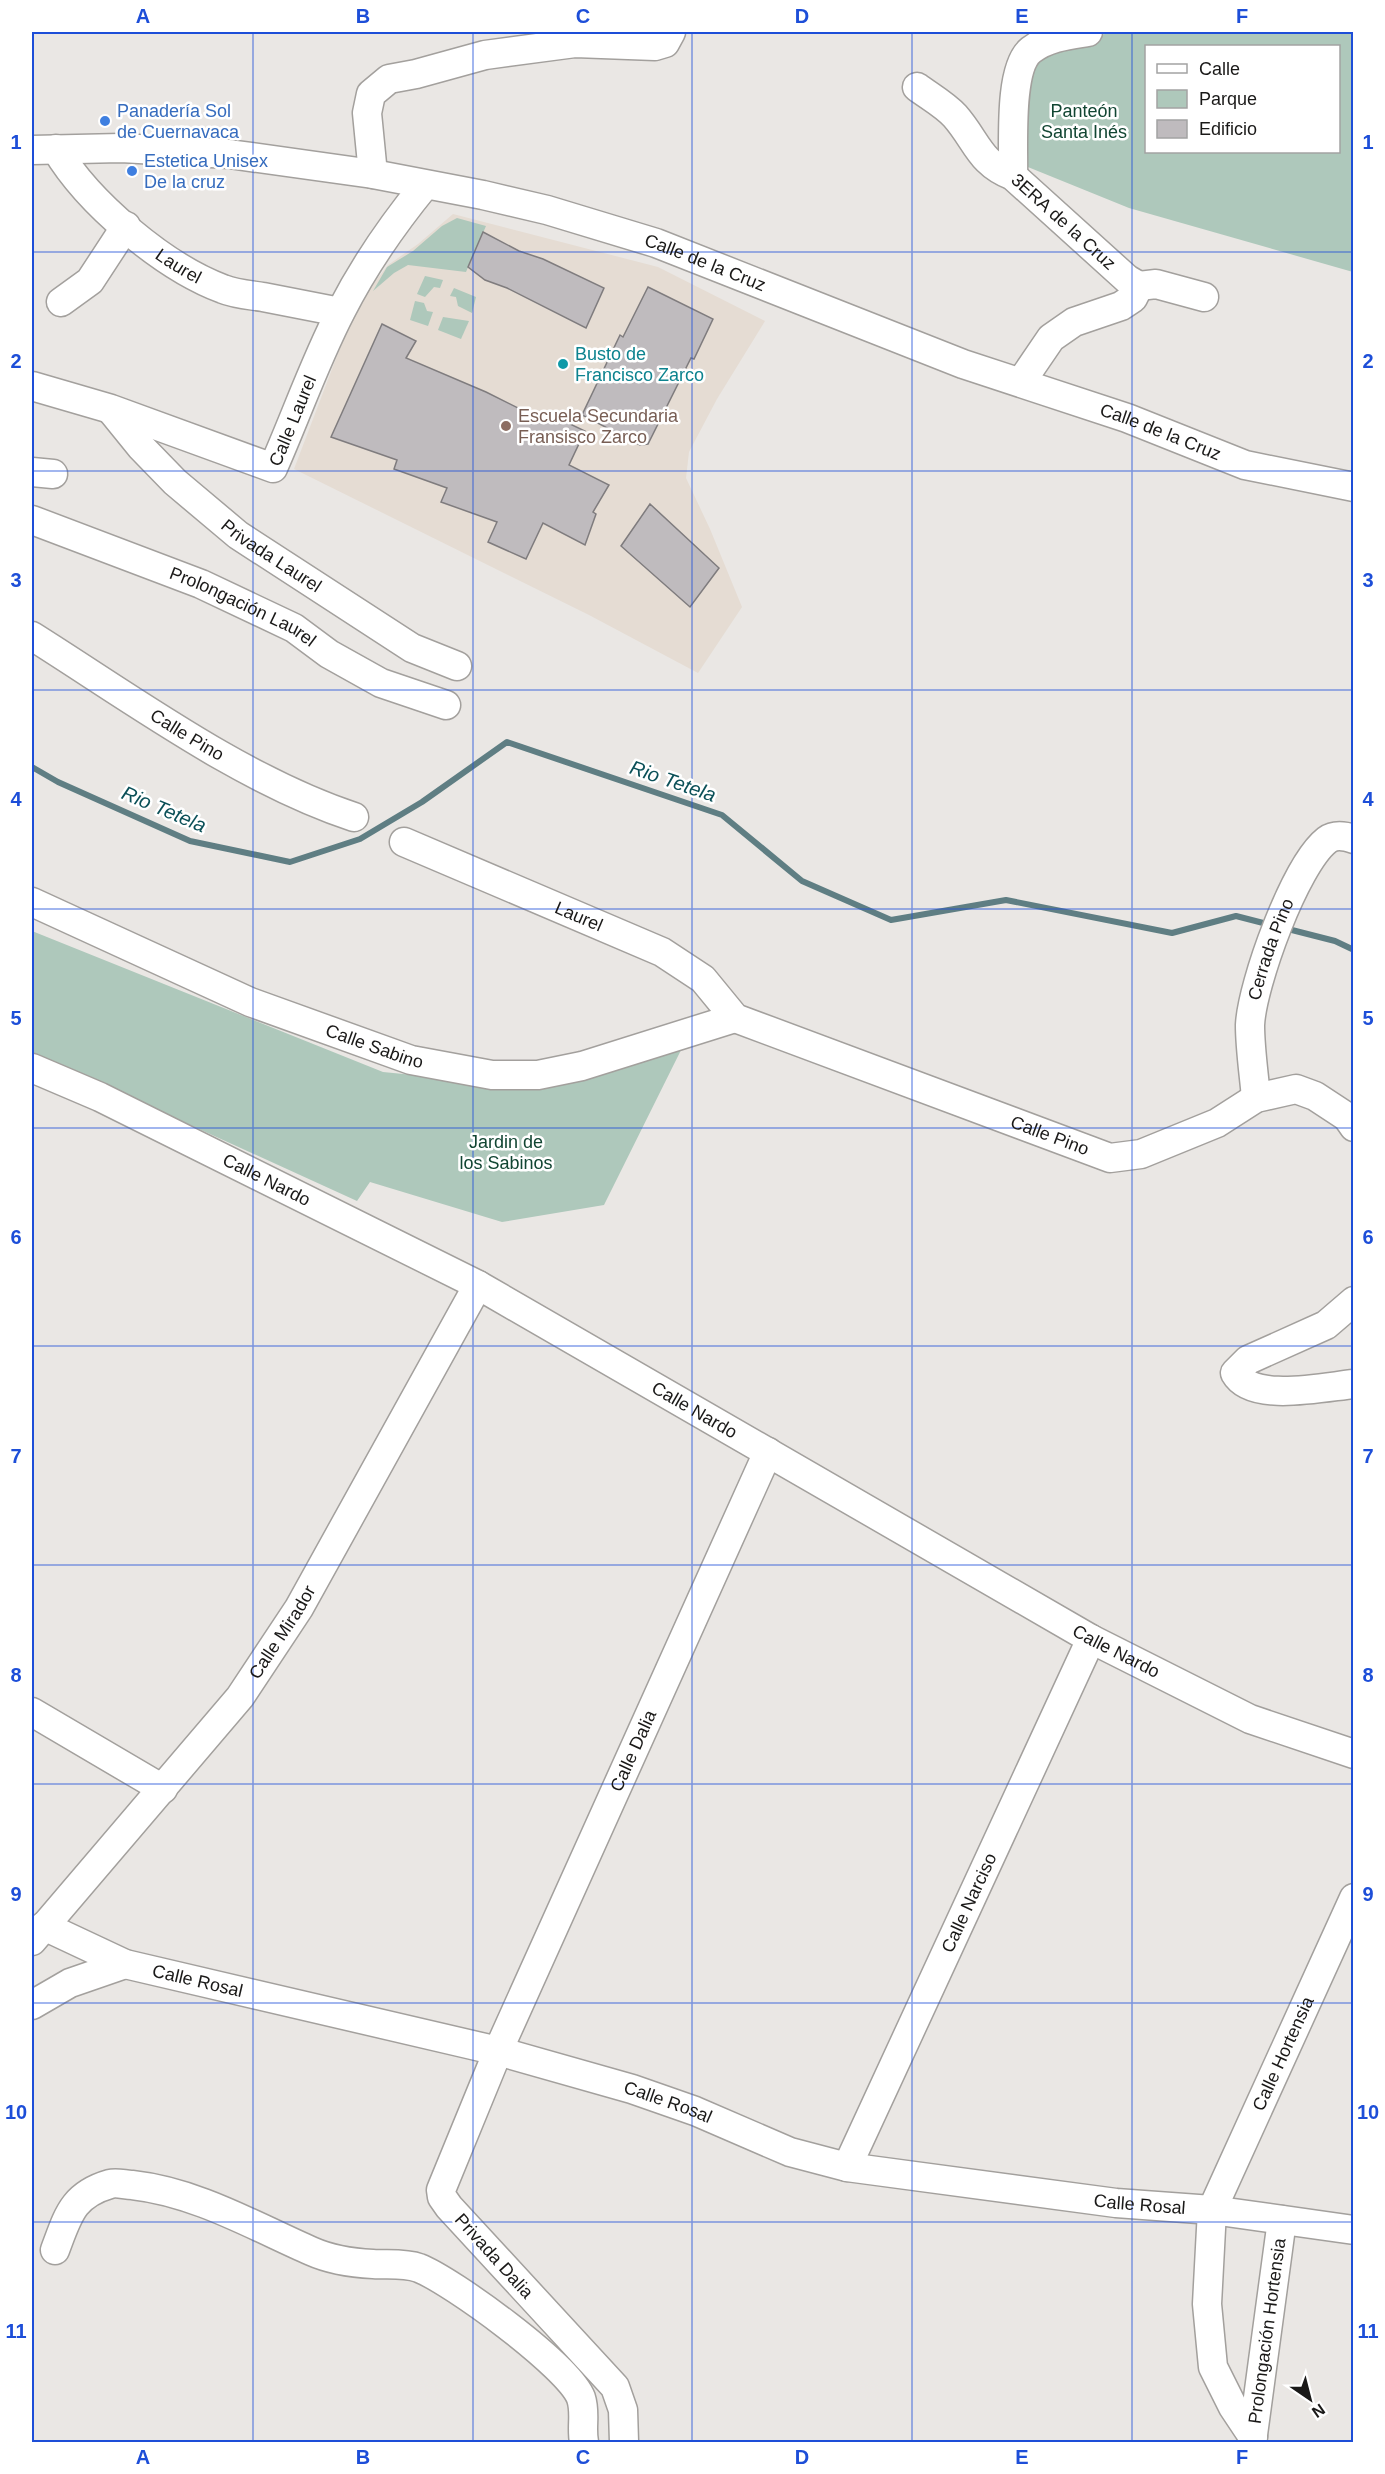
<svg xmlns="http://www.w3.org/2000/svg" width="1385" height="2474" font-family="Arial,sans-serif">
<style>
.built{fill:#e5dcd3}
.green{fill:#aec8bb;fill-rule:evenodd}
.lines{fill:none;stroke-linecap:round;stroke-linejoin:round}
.stream{stroke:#5f7e83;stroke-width:6}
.building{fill:#bfbbbe;stroke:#7f7c7e;stroke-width:1.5}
.minor-casing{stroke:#a3a09d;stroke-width:31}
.minor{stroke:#fff;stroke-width:28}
.grid{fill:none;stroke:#1d4ed8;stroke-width:1.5;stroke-opacity:0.55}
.shop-dot{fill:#3f7fe0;stroke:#fff;stroke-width:2}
.culture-dot{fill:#0f9aa8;stroke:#fff;stroke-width:2}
.education-dot{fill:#8d6e63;stroke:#fff;stroke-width:2}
.labels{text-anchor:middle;stroke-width:5;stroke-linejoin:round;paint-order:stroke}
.shop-label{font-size:18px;fill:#366cbe;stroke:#fff;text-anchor:start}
.park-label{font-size:18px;fill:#114532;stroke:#fff}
.street-label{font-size:18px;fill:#1a1918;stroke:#fff}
.culture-label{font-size:18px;fill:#0d838f;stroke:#fff;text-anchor:start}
.education-label{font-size:18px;fill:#785e54;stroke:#fff;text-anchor:start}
.water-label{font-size:20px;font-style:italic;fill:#0b5058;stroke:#fff}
.neatline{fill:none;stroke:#1d4ed8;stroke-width:2}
.grid-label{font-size:20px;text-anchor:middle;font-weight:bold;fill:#1d4ed8}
</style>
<rect width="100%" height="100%" fill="#eae7e4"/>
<path class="built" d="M453 214 658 267 765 321 717 399 689 452 686 478 710 529 742 607 698 673 589 615 294 469 356 306 388 265 418 244Z"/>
<g class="green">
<path d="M1115 32H1353V272L1129 208 1018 163 1029 66 1064 42ZM1146 46H1338V152H1146Z"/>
<path d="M457 218 486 226 466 272 408 265 394 273 373 291 387 267 413 251 442 226Z"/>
<path d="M425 276 443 280 440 288 434 287 425 297 417 294Z"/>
<path d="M454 288 476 297 472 313 458 306 456 297 450 296Z"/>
<path d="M415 301 424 303 427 311 433 312 428 326 410 320Z"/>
<path d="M443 317 469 321 461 339 438 330Z"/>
<path d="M32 931 383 1072 526 1086 686 1040 604 1205 502 1222 370 1182 357 1201 32 1053Z"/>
</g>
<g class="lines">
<g class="stream">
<path d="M32 767 58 782 190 841 290 862 360 839 422 802 507 742 722 815 802 881 891 920 1006 900 1172 933 1236 916 1271 925"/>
<path d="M1284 928 1335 941 1354 950"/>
</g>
</g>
<g class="building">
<path d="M483 232 519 251 543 259 604 288 586 328 507 288 485 280 468 267Z"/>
<path d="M648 287 713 319 694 359 691 358 648 444 640 445 582 415 620 335 623 337Z"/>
<path d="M382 324 416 341 406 358 486 392 546 422 549 414 585 431 569 465 609 485 593 512 596 514 585 545 543 523 526 559 488 542 497 522 441 502 447 488 394 469 397 460 331 437Z"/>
<path d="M650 504 719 568 690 607 621 546Z"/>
</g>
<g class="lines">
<defs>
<g id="minor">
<path id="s1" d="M917 87C929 96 945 105 955 116 977 141 979 163 1013 176L1127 279 1139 286 1133 298 1121 306 1074 322 1051 338 1021 382"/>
<path id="s2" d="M56 149C88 203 164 267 223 289 235 294 250 295 263 297 289 302 314 307 340 312"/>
<path id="s3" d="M32 150 121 148 229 154 373 174 483 195 547 210 656 243 963 364 1127 418 1245 465 1354 487"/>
<path d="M373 174 367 113 371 94 389 79 416 74 485 55 575 43 655 46 665 43 671 32"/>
<path d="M1013 176C1014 147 1008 68 1031 50 1048 37 1069 35 1088 32"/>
<path d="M1139 286 1156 284 1204 297"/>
<path d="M61 302 90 281 126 226"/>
<path id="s4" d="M32 386 111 409 273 468C296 416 315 361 341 311 364 266 393 224 425 185"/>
<path id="s5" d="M111 410 141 447 175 482 238 535 412 648 457 666"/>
<path d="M32 472 53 474"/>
<path id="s6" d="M32 520 201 584 294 628 329 654 381 683 446 705"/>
<path id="s7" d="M32 636C132 699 242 780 354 817"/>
<path id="s8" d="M404 842 662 952 703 979 735 1018 1110 1158 1141 1154 1217 1123 1256 1098 1296 1089 1315 1096 1347 1117 1354 1127"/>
<path id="s9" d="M32 902 250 1002 411 1060 492 1075H538L582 1066 735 1018"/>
<path id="s10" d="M32 1068 100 1097 478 1285 1091 1639 1250 1719 1354 1754"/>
<path id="s11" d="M1256 1098C1254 1074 1250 1049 1250 1025 1252 984 1295 865 1327 840 1335 834 1345 836 1354 839"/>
<path d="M1354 1301 1326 1325 1248 1360 1235 1373C1252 1403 1323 1387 1354 1384"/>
<path d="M32 1712 163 1789"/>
<path id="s12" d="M44 1926 125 1964 498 2051 632 2089 695 2111 790 2152 847 2167 1116 2203 1212 2210 1354 2230"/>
<path id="s13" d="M32 1941 240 1697 299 1608 478 1285"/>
<path d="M32 2005 70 1983 125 1964"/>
<path id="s14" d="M847 2167 1091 1639"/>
<path d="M55 2250C68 2216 72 2195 110 2184 117 2182 125 2185 132 2185 196 2192 254 2226 311 2251 331 2260 352 2263 373 2264 388 2265 405 2263 419 2268 452 2281 569 2366 581 2398 586 2413 581 2427 584 2442"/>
<path id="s15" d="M1253 2437 1233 2407 1213 2367 1207 2304 1212 2210 1354 1898"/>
<path id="s16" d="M624 2442 623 2410 615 2387 449 2207 442 2197 441 2190 498 2051 768 1452"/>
<path id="s17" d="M1252 2442 1282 2220"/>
</g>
</defs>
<use href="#minor" class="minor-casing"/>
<use href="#minor" class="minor"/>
</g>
<path class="grid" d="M253 32V2442M473 32V2442M692 32V2442M912 32V2442M1132 32V2442M32 252H1354M32 471H1354M32 690H1354M32 909H1354M32 1128H1354M32 1346H1354M32 1565H1354M32 1784H1354M32 2003H1354M32 2222H1354"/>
<g class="shop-dot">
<circle cx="105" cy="121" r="6"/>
<circle cx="132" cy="171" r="6"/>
</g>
<circle class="culture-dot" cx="563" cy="364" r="6"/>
<circle class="education-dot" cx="506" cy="426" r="6"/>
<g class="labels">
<g class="shop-label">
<text x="117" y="117">Panadería Sol<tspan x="117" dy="21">de Cuernavaca</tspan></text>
<text x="144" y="167">Estetica Unisex<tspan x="144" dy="21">De la cruz</tspan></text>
</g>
<g class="park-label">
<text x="1084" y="117">Panteón<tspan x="1084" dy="21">Santa Inés</tspan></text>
<text x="506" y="1148">Jardin de<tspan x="506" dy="21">los Sabinos</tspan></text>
</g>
<g class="street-label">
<text dy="6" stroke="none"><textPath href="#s1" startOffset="201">3ERA de la Cruz</textPath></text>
<text dy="6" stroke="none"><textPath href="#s3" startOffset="687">Calle de la Cruz</textPath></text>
<text dy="6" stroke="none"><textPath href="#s2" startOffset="171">Laurel</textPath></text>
<text dy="6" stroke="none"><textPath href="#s4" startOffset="306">Calle Laurel</textPath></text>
<text dy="6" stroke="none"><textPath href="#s3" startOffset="1173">Calle de la Cruz</textPath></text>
<text dy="6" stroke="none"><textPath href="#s5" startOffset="218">Privada Laurel</textPath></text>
<text dy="6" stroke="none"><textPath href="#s6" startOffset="228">Prolongación Laurel</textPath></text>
<text dy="6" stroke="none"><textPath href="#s7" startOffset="184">Calle Pino</textPath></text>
<text dy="6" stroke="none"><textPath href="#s8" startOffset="190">Laurel</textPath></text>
<text dy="6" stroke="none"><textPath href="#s11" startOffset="152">Cerrada Pino</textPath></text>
<text dy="6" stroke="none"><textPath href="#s9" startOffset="372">Calle Sabino</textPath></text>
<text dy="6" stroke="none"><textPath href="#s8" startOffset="716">Calle Pino</textPath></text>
<text dy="6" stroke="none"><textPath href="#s10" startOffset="260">Calle Nardo</textPath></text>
<text dy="6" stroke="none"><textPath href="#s10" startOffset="746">Calle Nardo</textPath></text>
<text dy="6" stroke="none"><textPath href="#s13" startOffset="398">Calle Mirador</textPath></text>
<text dy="6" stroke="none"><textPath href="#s10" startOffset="1232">Calle Nardo</textPath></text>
<text dy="6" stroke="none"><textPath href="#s16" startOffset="800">Calle Dalia</textPath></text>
<text dy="6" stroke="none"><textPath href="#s14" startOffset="291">Calle Narciso</textPath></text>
<text dy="6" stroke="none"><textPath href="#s12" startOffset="164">Calle Rosal</textPath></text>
<text dy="6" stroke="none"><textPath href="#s15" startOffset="410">Calle Hortensia</textPath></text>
<text dy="6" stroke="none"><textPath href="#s12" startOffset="650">Calle Rosal</textPath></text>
<text dy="6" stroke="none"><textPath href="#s12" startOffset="1136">Calle Rosal</textPath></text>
<text transform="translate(494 2256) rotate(48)" y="6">Privada Dalia</text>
<text dy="6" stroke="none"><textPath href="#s17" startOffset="112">Prolongación Hortensia</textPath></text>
</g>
<g class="culture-label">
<text x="575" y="360">Busto de<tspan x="575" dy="21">Francisco Zarco</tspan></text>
</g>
<g class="education-label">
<text x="518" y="422">Escuela Secundaria<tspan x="518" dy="21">Fransisco Zarco</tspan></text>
</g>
<g class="water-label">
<text transform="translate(673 781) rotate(19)" y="7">Rio Tetela</text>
<text transform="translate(164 809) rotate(23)" y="7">Rio Tetela</text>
</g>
</g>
<rect width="1385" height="2474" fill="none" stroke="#ffffff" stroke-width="66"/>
<rect x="1145" y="45" width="195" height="108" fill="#ffffff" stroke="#a3a3a3" stroke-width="1.5"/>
<rect x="1157" y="64" width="30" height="9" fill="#ffffff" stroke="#a3a3a3" stroke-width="1.5"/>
<text x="1199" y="75" font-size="18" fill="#1a1918">Calle</text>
<rect x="1157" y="90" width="30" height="18" fill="#aec8bb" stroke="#a3a3a3" stroke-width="1.5"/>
<text x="1199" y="105" font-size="18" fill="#1a1918">Parque</text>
<rect x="1157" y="120" width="30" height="18" fill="#bfbbbe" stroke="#a3a3a3" stroke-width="1.5"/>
<text x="1199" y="135" font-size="18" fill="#1a1918">Edificio</text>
<g transform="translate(1310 2399) rotate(145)" stroke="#ffffff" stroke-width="4.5" paint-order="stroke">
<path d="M0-4.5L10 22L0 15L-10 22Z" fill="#1a1918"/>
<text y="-9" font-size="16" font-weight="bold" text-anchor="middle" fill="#1a1918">N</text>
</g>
<rect x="33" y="33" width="1319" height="2408" class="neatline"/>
<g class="grid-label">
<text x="143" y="23">A</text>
<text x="363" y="23">B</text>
<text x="583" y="23">C</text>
<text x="802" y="23">D</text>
<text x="1022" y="23">E</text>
<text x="1242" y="23">F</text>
<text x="16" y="149">1</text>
<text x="1368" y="149">1</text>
<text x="16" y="368">2</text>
<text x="1368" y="368">2</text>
<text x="16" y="587">3</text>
<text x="1368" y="587">3</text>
<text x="16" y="806">4</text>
<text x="1368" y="806">4</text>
<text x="16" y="1025">5</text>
<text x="1368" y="1025">5</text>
<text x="16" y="1244">6</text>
<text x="1368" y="1244">6</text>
<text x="16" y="1463">7</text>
<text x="1368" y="1463">7</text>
<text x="16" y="1682">8</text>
<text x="1368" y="1682">8</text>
<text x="16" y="1901">9</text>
<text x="1368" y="1901">9</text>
<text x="16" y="2119">10</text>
<text x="1368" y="2119">10</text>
<text x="16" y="2338">11</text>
<text x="1368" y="2338">11</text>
<text x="143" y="2464">A</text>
<text x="363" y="2464">B</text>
<text x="583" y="2464">C</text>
<text x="802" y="2464">D</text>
<text x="1022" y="2464">E</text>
<text x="1242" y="2464">F</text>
</g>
</svg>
